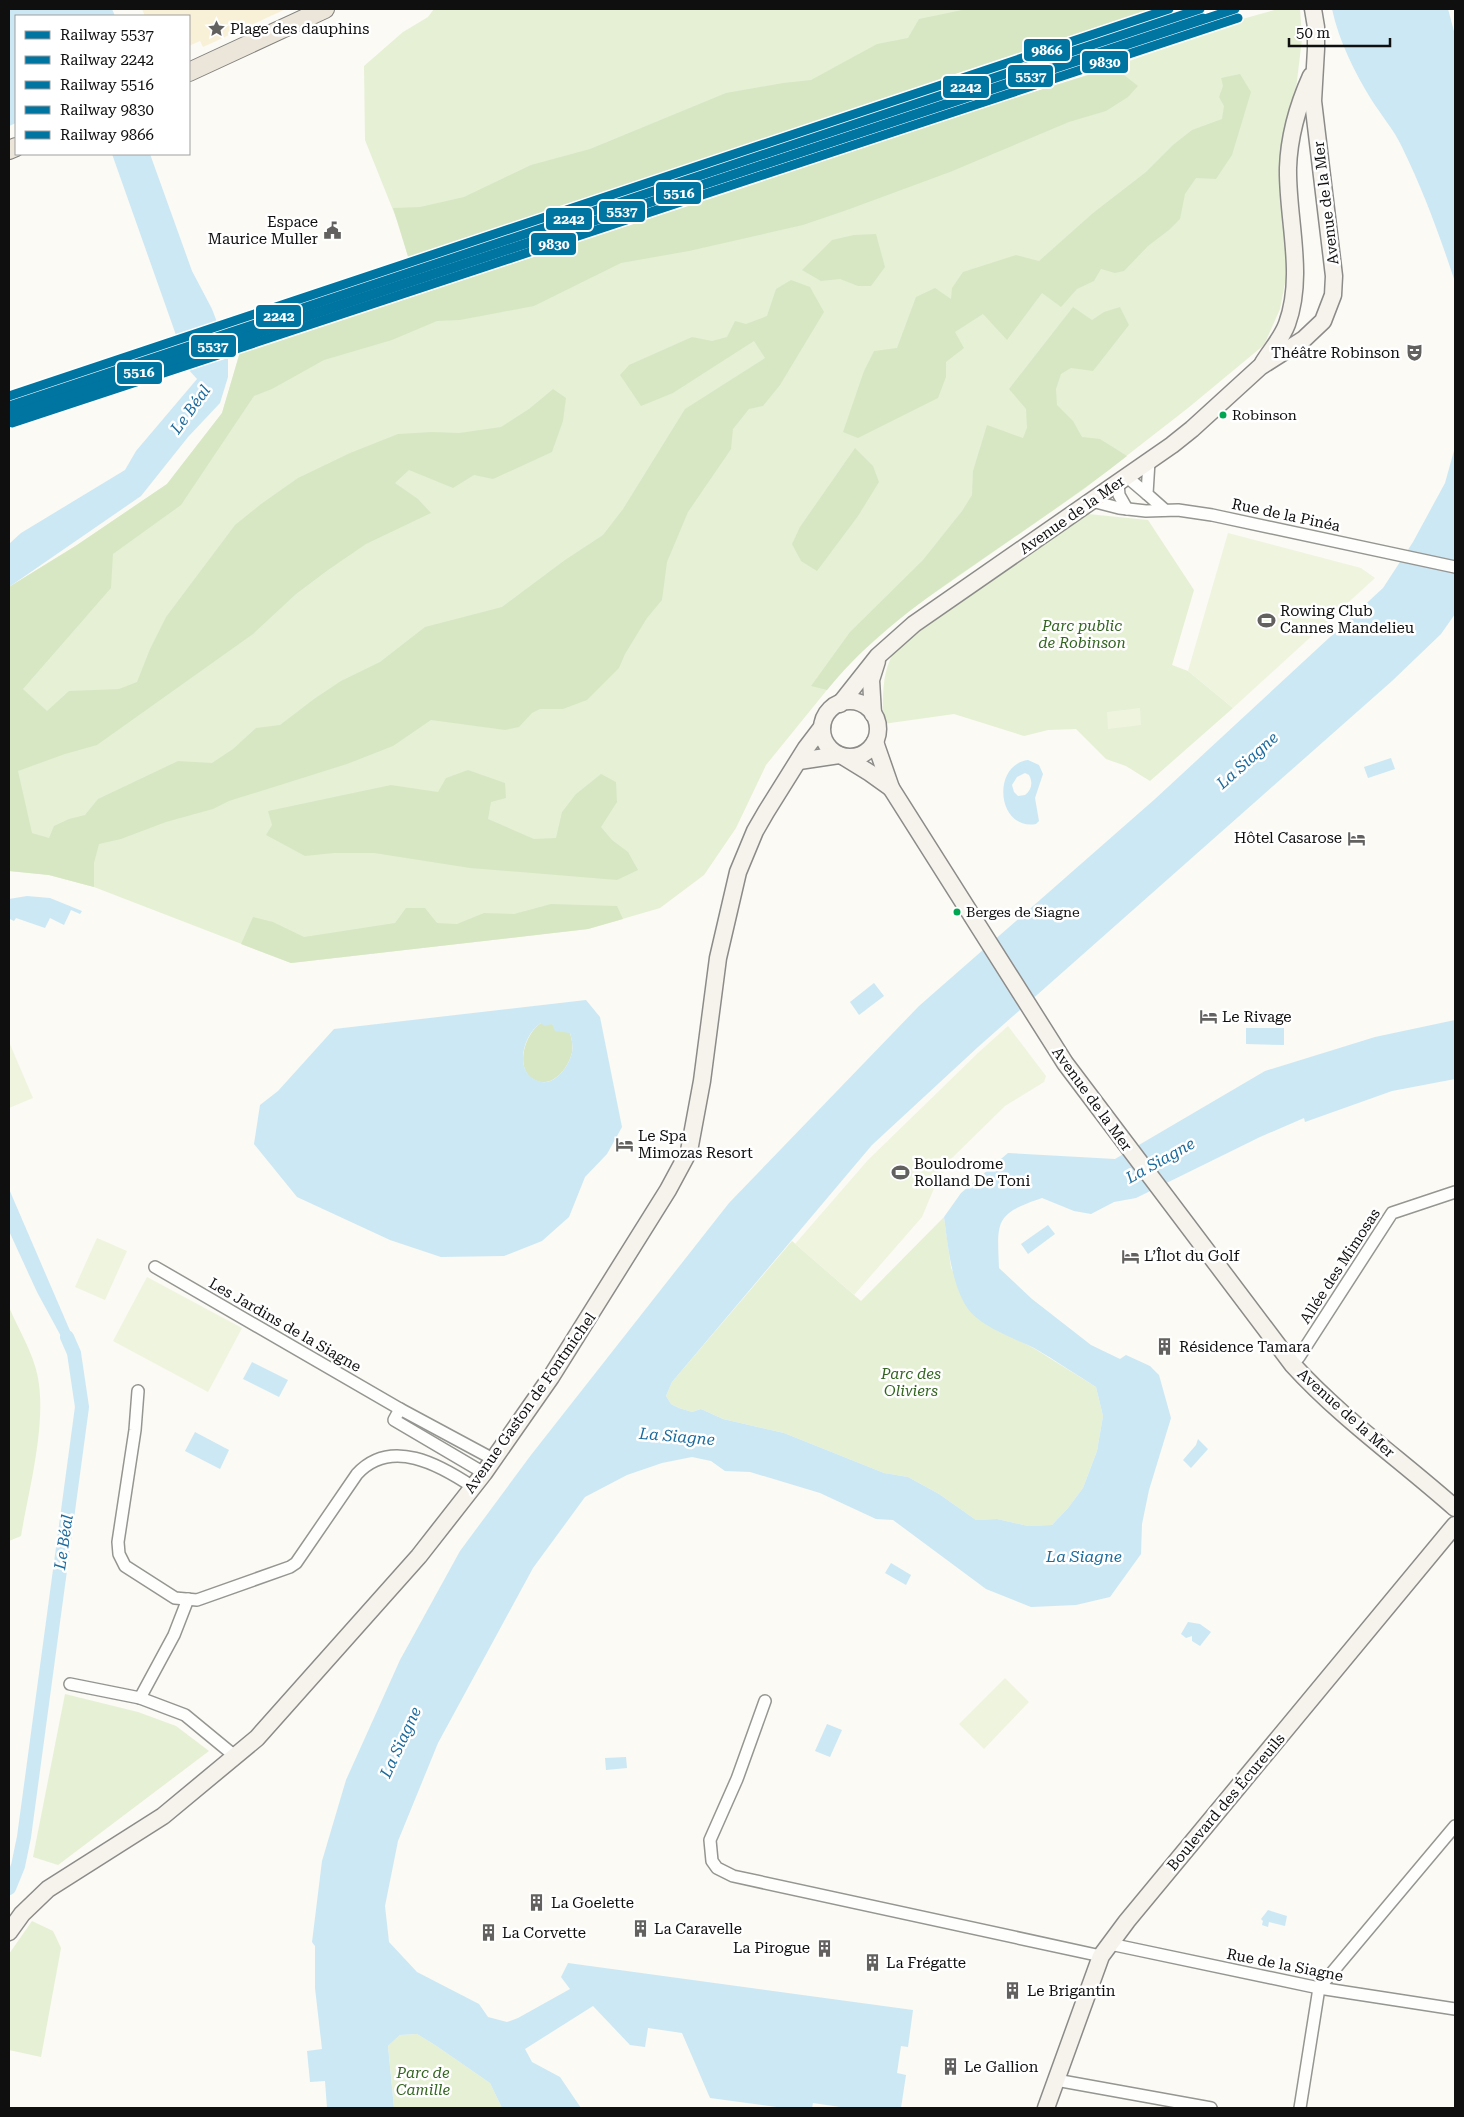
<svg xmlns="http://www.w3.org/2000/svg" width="1464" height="2117" font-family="'Roboto Serif',serif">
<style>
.green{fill:#e6f0d5}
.forest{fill:#d7e7c4}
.sand{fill:#f9f1d7}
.pitch{fill:#eff4df}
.water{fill:#cce8f4;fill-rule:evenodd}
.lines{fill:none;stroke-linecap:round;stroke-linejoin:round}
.canal{stroke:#cce8f4;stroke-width:14}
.street-casing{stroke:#959592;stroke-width:14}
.secondary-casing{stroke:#8c8b89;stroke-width:19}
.primary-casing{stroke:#83827f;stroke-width:20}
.street{stroke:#fefefd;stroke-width:11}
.secondary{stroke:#f5f3eb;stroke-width:16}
.primary{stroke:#ece6da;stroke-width:18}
.rail-1-casing{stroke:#fff;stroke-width:12}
.rail-2-casing{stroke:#fff;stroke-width:12}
.rail-3-casing{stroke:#fff;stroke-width:12}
.rail-4-casing{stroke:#fff;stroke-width:12}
.rail-5-casing{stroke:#fff;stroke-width:12}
.rail-1{stroke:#0075a1;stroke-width:9}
.rail-2{stroke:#0075a1;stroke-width:9}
.rail-3{stroke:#0075a1;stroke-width:9}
.rail-4{stroke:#0075a1;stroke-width:9}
.rail-5{stroke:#0075a1;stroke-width:9}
.bus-dot{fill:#00a651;stroke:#fff;stroke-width:2}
.labels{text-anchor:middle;stroke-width:5;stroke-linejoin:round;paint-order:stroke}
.bus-label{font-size:14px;fill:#0f0f0f;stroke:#fff;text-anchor:start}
.poi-label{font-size:15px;fill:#0f0f0f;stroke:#fff;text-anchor:start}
.street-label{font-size:15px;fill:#0f0f0f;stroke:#fff}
.park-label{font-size:15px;font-style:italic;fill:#336521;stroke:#fff}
.water-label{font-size:16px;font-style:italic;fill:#1c6b9d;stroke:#fff}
.line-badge{stroke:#fff;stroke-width:2}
.badge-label{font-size:14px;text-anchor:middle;font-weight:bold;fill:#fff}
</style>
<rect width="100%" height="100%" fill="#fbfaf4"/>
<g class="green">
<path d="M434 9H1159L410 263 399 225 365 140 364 66 403 32 428 17Z"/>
<path d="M1278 9H1300L1302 39 1295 97 1279 172 1286 216 1288 267 1280 309 1264 345 1188 408 1084 489 907 612 848 664 766 765 736 828 704 875 660 908 588 929 291 963 94 887 49 875 9 871V587L77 545 167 484 222 413 240 352 417 288 680 201 1114 67 1228 23Z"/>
<path d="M1088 514 1148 520 1194 590 1172 665 1188 671 1233 708 1150 781 1126 766 1106 759 1076 729 1048 730 1024 736 954 714 883 724C883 702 881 674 893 654 896 649 902 644 906 640Z"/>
<path d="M944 1217 951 1268 979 1319 1035 1349 1096 1387 1103 1416 1097 1451 1083 1488 1068 1508 1052 1525 1028 1526 997 1519 976 1520 939 1494 908 1477 884 1473 784 1433 723 1419 701 1409 692 1412 679 1408 671 1404 666 1396 672 1382 792 1241 861 1301Z"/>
<path d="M9 1307C17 1326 29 1346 35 1366 50 1413 29 1488 21 1536L9 1541Z"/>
<path d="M65 1694 138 1712 176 1726 209 1751 58 1865 33 1857Z"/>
<path d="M32 1921 53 1931 61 1948 41 2057 9 2050V1954Z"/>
<path d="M417 2034 435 2045 490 2083 502 2108H394L388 2046 400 2035Z"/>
</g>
<g class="forest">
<path d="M967 9H1159L410 263 393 208 420 207 464 197 531 165 590 149 726 93 783 83 811 80 877 44 908 38 919 19Z"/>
<path d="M1114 67 1138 86 1128 97 1106 111 1069 122 950 172 847 210 803 225 689 251 621 263 534 306 460 320 437 321 392 340 324 360 272 389 254 396 181 505 113 554 111 588 23 689 47 711 69 691 119 689 137 682 150 649 166 617 235 525 261 504 298 478 350 453 398 434 432 432 459 433 501 427 529 409 553 389 566 398 563 421 552 452 493 479 474 475 453 488 409 470 395 483 418 499 431 513 366 544 328 570 296 594 253 634 97 745 65 754 18 771 32 833 49 838 54 826 69 819 85 815 98 799 178 761 212 763 233 749 256 728 280 725 314 699 341 681 380 662 425 627 502 607 565 560 603 535 623 509 685 409 765 358 754 341 673 393 641 406 620 375 629 365 692 337 712 341 727 337 735 321 746 324 767 316 776 289 791 280 810 287 824 312 780 385 763 406 749 409 733 429 731 449 727 455 688 512 667 562 662 600 647 618 625 654 619 668 587 700 563 709H540L532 713 519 727 505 730 431 720 393 746 347 764 229 801 213 809 166 822 121 839 99 844 94 863V887L49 875 9 871V587L77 545 167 484 222 413 240 352 417 288 680 201Z"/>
<path d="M1240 74 1251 92 1232 155 1216 179 1196 178 1185 194 1180 219 1169 230 1148 246 1124 271 1115 273 1101 269 1094 281 1077 289 1061 307 1042 293 1007 340 983 314 955 332 964 348 946 362V377L938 398 858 438 843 432 864 371 874 351 897 348 916 297 935 288 951 299 952 288 963 272 1016 255 1039 261 1093 213 1146 172 1173 145 1192 130 1222 119 1224 106 1219 97 1223 86 1221 78Z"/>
<path d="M876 234 885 267 871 286H858L840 279 821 281 802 270 832 240 854 235Z"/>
<path d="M1073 307 1092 320 1104 312 1120 307 1129 325 1093 371 1071 368 1061 374 1056 389 1057 405 1073 421 1082 437 1100 439 1127 456C1080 493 1030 526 981 560 923 600 872 635 827 690L811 686 850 632 923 560 962 511 972 495 973 471 987 425 1023 438 1027 428 1026 409 1009 389Z"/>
<path d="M855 448 873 466 879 482 858 516 817 571 801 561 792 544 800 527Z"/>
<path d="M468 770 505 783 506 798 491 802 488 819 534 839 556 838 562 812 576 794 601 774 616 782 617 802 601 827 612 840 628 852 638 870 617 880 470 868 374 853H334L305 856 266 835 272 825 268 811 391 785 438 792 446 778Z"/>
<path d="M551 904 617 906 623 919 588 929 291 963 241 944 253 917 273 922 304 937 395 923 406 908H425L437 923 457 924 484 913 514 914Z"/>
<path d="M541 1023 552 1024 570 1033C572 1040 574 1049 571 1056 567 1069 553 1087 537 1081 513 1072 524 1034 541 1023Z"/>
</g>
<path class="sand" d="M142 9H286L203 47 200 41 189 46V16H145Z"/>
<g class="pitch">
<path d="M1228 533 1361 568 1375 578 1233 708 1188 671Z"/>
<path d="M1140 708 1141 725 1108 729 1107 712Z"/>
<path d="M1008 1026 1046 1076 1044 1082 1005 1106 951 1159 935 1186 922 1217 854 1295 795 1244 868 1160 979 1052Z"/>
<path d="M9 1042 33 1098 9 1108Z"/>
<path d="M97 1238 127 1251 105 1300 75 1287Z"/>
<path d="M147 1277 242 1328 208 1392 113 1341Z"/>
<path d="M1005 1678 1029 1702 984 1749 959 1724Z"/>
</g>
<g class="water">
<path d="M9 9H112L115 16H16V123L9 126Z"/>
<path d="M1332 9H1448L1455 35V282C1440 236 1423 190 1402 147 1394 130 1381 115 1371 99 1354 71 1339 41 1332 9Z"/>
<path d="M112 154H150L192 271 212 309 228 351V377L220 403 188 437 141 496 9 587V544L21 533 125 470 136 451 197 379 188 369Z"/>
<path d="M1455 447V614L1441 634 1392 681 978 1047 872 1145 672 1382 666 1396 671 1404 679 1408 692 1412 701 1409 723 1419 784 1433 884 1473 908 1477 939 1494 976 1520 997 1519 1028 1526 1052 1525 1068 1508 1083 1488 1097 1451 1103 1416 1096 1387C1075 1374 1055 1360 1034 1348 1014 1338 978 1326 966 1306 951 1281 948 1246 944 1217L961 1193 1008 1153 1115 1159 1265 1071 1375 1037 1455 1020V1079L1392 1091 1305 1122 1304 1118 1260 1137 1136 1198 1114 1202 1091 1214 1074 1211 1042 1198C995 1214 997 1220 999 1268L1032 1299 1091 1345 1120 1359 1126 1355 1150 1366 1159 1375 1171 1418 1149 1490 1142 1524 1141 1554 1110 1597 1076 1605 1031 1607 986 1589 893 1520 876 1519 820 1493 750 1472 725 1471 711 1461 692 1457 662 1463 627 1475 585 1497 533 1568 438 1743 398 1841 385 1906 389 1942 417 1972 479 2004 488 2017 507 2022 518 2018 570 1989 561 1977 568 1963 913 2010 908 2047 901 2046 897 2073 906 2075 901 2108H847L813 2103 812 2108H784L710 2098 682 2033 648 2028 645 2047 630 2045 593 2006 525 2049 532 2062 560 2077 581 2108H502L490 2083 435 2045 417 2034 400 2035 388 2046 394 2108H327L325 2081 310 2082 307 2051 322 2049 315 1988V1946L312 1942 322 1861 346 1780 400 1660 460 1551 531 1455 729 1203 919 1006 1155 799 1383 588 1413 542 1445 483Z"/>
<path d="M1391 758 1395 769 1368 778 1364 767Z"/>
<path d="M1028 760 1039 765 1043 774 1035 798 1039 821 1036 824C997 831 991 765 1028 760ZM1025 773 1029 775C1033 782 1032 790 1025 795L1018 796 1014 792 1012 785 1017 777Z"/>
<path d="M27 896 50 898 82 911 80 914 71 910 64 925 50 918 45 928 16 918 14 921 10 919 9 921V899Z"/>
<path d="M874 983 884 996 859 1015 850 1002Z"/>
<path d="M586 1000 600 1017 622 1127 607 1154 585 1177 569 1217 542 1241 504 1256 441 1257 390 1240 297 1197 254 1144 260 1105 278 1091 334 1029ZM541 1023 544 1026 552 1024 555 1031 570 1033C572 1040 574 1049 571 1056 567 1069 553 1087 538 1081 513 1072 523 1034 541 1023Z"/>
<path d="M1246 1028H1284V1045L1246 1044Z"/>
<path d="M9 1189 77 1347 74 1353 69 1351 37 1292 9 1231Z"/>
<path d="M1048 1225 1055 1234 1028 1254 1021 1244Z"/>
<path d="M252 1362 288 1380 279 1397 243 1379Z"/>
<path d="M195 1432 229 1450 220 1469 185 1451Z"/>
<path d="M1198 1439 1208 1449 1191 1468 1183 1460 1196 1445Z"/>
<path d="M891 1563 911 1575 906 1585 885 1573Z"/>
<path d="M1188 1622 1200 1624 1211 1632 1200 1646 1192 1641V1636L1186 1638 1181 1634Z"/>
<path d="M827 1724 842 1730 830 1757 815 1751Z"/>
<path d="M626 1757 627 1768 606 1770 605 1758Z"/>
<path d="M1268 1910 1287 1916 1285 1926 1269 1922 1268 1927 1262 1925 1263 1921 1261 1919Z"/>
</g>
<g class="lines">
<path class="canal" d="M9 1888 18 1866 24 1837 82 1407 74 1353 67 1337"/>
<defs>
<g id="street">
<path d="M1149 461 1147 494 1165 510"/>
<path d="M1127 477 1147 494"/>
<path d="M1118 483 1119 495 1127 509"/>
<path d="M1092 501 1119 508 1146 511 1178 510 1212 515 1455 567"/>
<path d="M155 1267 400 1409 493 1459"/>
<path d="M1292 1364 1299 1357 1392 1213 1455 1192"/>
<path d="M138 1391 135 1430 118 1542 119 1554 125 1566 175 1598 197 1600 290 1567 296 1563 357 1474C391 1437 440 1465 473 1487"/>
<path d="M400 1409 394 1420 484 1473"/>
<path d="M70 1684 140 1698 185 1715 236 1757"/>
<path d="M140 1698 174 1635 188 1599"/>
<path d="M765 1701 737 1779 710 1840 712 1861 717 1868 733 1876 1101 1956"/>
<path d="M1110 1944 1319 1988 1455 2009"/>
<path d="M1056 2080 1211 2108"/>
<path d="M1300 2108 1319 1988 1455 1826"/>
</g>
<g id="secondary">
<path d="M1263 363C1271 350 1282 338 1287 324 1305 275 1287 218 1288 168 1289 136 1298 105 1311 76"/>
<circle cx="850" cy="729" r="28"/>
<path d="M840 704 878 656 914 624 1172 445 1192 429 1260 367 1304 339 1323 321 1333 295 1334 276 1313 101 1316 49V27L1313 9"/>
<path d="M873 714 871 680 877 661"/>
<path d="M875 742 891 788 1065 1063 1292 1364C1341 1418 1401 1460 1455 1508"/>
<path d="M844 757 870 773 891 788"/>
<path d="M799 761 839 755"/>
<path d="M9 1932 22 1914 48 1889 163 1816 257 1738 419 1556 484 1473 551 1377 668 1190 689 1151 702 1081 718 958 738 872 755 831 766 812 806 748 822 727"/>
<path d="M1046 2108 1101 1956 1127 1921 1455 1525"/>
</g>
<g id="primary">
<path d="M189 72 325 9"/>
<path d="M9 150 16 147"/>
</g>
</defs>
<use href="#street" class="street-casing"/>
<use href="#secondary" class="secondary-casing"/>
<use href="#primary" class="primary-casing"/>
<use href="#street" class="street"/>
<use href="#secondary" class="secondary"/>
<use href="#primary" class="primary"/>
<defs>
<path id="rail-1" d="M9 414 1235 9"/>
<path id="rail-2" d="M9 406 1200 9"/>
<path id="rail-3" d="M12 415 1203 18"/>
<path id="rail-4" d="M12 423 1238 18"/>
<path id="rail-5" d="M9 396 1169 9"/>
</defs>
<use href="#rail-1" class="rail-1-casing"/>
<use href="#rail-2" class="rail-2-casing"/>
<use href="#rail-3" class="rail-3-casing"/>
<use href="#rail-4" class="rail-4-casing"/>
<use href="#rail-5" class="rail-5-casing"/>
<use href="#rail-1" class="rail-1"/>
<use href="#rail-2" class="rail-2"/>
<use href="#rail-3" class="rail-3"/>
<use href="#rail-4" class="rail-4"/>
<use href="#rail-5" class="rail-5"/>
</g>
<defs>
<symbol id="sight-bare" viewBox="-9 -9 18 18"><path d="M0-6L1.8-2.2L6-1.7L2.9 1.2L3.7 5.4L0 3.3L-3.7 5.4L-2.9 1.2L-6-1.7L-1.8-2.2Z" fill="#62615f" stroke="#fff" stroke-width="2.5" paint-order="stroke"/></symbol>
<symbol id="civic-bare" viewBox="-9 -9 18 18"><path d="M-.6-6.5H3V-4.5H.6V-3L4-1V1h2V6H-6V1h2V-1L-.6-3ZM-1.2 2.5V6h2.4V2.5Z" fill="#62615f" stroke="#fff" stroke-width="2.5" paint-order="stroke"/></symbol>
<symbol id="theatre-bare" viewBox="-9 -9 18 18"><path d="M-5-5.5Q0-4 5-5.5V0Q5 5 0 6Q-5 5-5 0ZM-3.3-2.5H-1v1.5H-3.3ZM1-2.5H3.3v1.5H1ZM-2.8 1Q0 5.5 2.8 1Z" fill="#62615f" stroke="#fff" stroke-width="2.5" paint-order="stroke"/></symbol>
<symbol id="stadium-bare" viewBox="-9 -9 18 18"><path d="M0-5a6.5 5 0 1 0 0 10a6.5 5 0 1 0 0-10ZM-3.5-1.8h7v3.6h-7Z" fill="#62615f" stroke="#fff" stroke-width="2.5" paint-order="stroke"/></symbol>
<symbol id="hotel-bare" viewBox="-9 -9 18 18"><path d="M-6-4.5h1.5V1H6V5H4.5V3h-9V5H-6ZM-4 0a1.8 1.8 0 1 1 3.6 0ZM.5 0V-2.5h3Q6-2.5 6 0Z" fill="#62615f" stroke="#fff" stroke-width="2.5" paint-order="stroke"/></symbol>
<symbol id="building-bare" viewBox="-9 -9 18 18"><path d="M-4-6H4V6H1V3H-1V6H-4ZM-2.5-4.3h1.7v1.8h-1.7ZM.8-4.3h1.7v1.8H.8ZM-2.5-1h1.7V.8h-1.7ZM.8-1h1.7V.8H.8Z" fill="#62615f" stroke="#fff" stroke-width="2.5" paint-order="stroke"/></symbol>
</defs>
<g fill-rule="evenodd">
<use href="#sight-bare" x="204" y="16" width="25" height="25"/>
<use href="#civic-bare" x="320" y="218" width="25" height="25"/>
<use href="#theatre-bare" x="1402" y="340" width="25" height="25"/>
<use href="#stadium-bare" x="1254" y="608" width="25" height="25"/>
<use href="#hotel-bare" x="1344" y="826" width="25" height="25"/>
<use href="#hotel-bare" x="1196" y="1004" width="25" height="25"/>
<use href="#hotel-bare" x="612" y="1132" width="25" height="25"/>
<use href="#stadium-bare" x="888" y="1160" width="25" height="25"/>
<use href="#hotel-bare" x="1118" y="1244" width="25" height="25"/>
<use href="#building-bare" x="1152" y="1334" width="25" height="25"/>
<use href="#building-bare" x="524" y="1890" width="25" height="25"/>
<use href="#building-bare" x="628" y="1916" width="25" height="25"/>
<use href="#building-bare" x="476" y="1920" width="25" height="25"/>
<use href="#building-bare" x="812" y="1936" width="25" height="25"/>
<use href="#building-bare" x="860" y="1950" width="25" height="25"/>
<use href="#building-bare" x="1000" y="1978" width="25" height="25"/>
<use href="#building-bare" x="938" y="2054" width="25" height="25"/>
</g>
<g class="bus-dot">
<circle cx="1223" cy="415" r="4.5"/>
<circle cx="957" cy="912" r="4.5"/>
</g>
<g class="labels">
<g class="bus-label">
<text x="1232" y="420">Robinson</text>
<text x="966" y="917">Berges de Siagne</text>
</g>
<g class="poi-label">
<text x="230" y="34">Plage des dauphins</text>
<text x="318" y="227" text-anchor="end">Espace<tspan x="318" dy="17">Maurice Muller</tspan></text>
<text x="1400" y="358" text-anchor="end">Théâtre Robinson</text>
<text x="1280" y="616">Rowing Club<tspan x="1280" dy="17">Cannes Mandelieu</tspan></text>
<text x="1342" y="843" text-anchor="end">Hôtel Casarose</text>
<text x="1222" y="1022">Le Rivage</text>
<text x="638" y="1141">Le Spa<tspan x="638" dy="17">Mimozas Resort</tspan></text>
<text x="914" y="1169">Boulodrome<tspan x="914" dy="17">Rolland De Toni</tspan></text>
<text x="1144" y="1261">L’Îlot du Golf</text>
<text x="1179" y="1352">Résidence Tamara</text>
<text x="551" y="1908">La Goelette</text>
<text x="654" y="1934">La Caravelle</text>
<text x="502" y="1938">La Corvette</text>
<text x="810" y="1953" text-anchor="end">La Pirogue</text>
<text x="886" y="1968">La Frégatte</text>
<text x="1027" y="1996">Le Brigantin</text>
<text x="964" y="2072">Le Gallion</text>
</g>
<g class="street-label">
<text transform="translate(1326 203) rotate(-97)" y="5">Avenue de la Mer</text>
<text transform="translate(1072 515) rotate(-35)" y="5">Avenue de la Mer</text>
<text transform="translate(1286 515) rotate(12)" y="5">Rue de la Pinéa</text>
<text transform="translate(1092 1099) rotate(54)" y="5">Avenue de la Mer</text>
<text transform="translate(1340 1266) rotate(-57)" y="5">Allée des Mimosas</text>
<text transform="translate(285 1325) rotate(30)" y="5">Les Jardins de la Siagne</text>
<text transform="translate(530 1403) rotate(-55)" y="5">Avenue Gaston de Fontmichel</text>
<text transform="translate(1346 1413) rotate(42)" y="5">Avenue de la Mer</text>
<text transform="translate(1226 1802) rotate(-50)" y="5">Boulevard des Écureuils</text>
<text transform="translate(1285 1965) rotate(11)" y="5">Rue de la Siagne</text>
</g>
<g class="park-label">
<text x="1082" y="631">Parc public<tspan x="1082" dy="17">de Robinson</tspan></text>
<text x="911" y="1379">Parc des<tspan x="911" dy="17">Oliviers</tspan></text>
<text x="423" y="2078">Parc de<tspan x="423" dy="17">Camille</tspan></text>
</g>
<g class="water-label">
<text transform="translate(190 409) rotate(-54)" y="6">Le Béal</text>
<text transform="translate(1247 760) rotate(-42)" y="6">La Siagne</text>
<text transform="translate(1160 1160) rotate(-29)" y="6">La Siagne</text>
<text transform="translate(677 1436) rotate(5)" y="6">La Siagne</text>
<text transform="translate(63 1542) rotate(-82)" y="6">Le Béal</text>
<text x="1084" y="1562">La Siagne</text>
<text transform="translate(400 1742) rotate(-65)" y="6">La Siagne</text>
</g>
</g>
<g class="line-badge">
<rect x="1023" y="38" width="48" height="24" rx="5" fill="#0075a1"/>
<rect x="1081" y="50" width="48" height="24" rx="5" fill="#0075a1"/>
<rect x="1007" y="64" width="47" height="24" rx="5" fill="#0075a1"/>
<rect x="942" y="75" width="48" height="24" rx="5" fill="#0075a1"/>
<rect x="655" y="181" width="47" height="24" rx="5" fill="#0075a1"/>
<rect x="598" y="200" width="48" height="23" rx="5" fill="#0075a1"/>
<rect x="545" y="207" width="48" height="24" rx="5" fill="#0075a1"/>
<rect x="530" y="232" width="47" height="24" rx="5" fill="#0075a1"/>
<rect x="255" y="304" width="47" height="24" rx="5" fill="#0075a1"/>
<rect x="190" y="334" width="47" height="24" rx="5" fill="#0075a1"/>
<rect x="116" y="361" width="47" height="24" rx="5" fill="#0075a1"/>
</g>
<g class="badge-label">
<text x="1047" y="55">9866</text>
<text x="1105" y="67">9830</text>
<text x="1031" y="81">5537</text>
<text x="966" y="92">2242</text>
<text x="679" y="198">5516</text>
<text x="622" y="216">5537</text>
<text x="569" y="224">2242</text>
<text x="554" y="249">9830</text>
<text x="279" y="321">2242</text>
<text x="213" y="351">5537</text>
<text x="139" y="377">5516</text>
</g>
<rect width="1464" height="2117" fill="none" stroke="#0f0f0f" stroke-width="20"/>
<rect x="15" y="15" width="175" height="140" fill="#ffffff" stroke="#9f9f9f"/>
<rect x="25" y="31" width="25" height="8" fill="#0075a1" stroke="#9f9f9f"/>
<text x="60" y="40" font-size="15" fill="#0f0f0f">Railway 5537</text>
<rect x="25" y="56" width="25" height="8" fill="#0075a1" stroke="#9f9f9f"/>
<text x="60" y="65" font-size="15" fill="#0f0f0f">Railway 2242</text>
<rect x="25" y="81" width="25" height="8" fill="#0075a1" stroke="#9f9f9f"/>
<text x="60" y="90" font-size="15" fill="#0f0f0f">Railway 5516</text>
<rect x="25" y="106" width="25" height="8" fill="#0075a1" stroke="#9f9f9f"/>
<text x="60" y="115" font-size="15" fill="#0f0f0f">Railway 9830</text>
<rect x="25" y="131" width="25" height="8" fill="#0075a1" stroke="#9f9f9f"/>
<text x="60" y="140" font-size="15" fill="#0f0f0f">Railway 9866</text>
<path d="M1289 38v8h101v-8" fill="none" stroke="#0f0f0f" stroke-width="2.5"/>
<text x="1296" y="38" font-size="15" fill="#0f0f0f" stroke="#ffffff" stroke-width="4" paint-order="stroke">50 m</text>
</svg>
